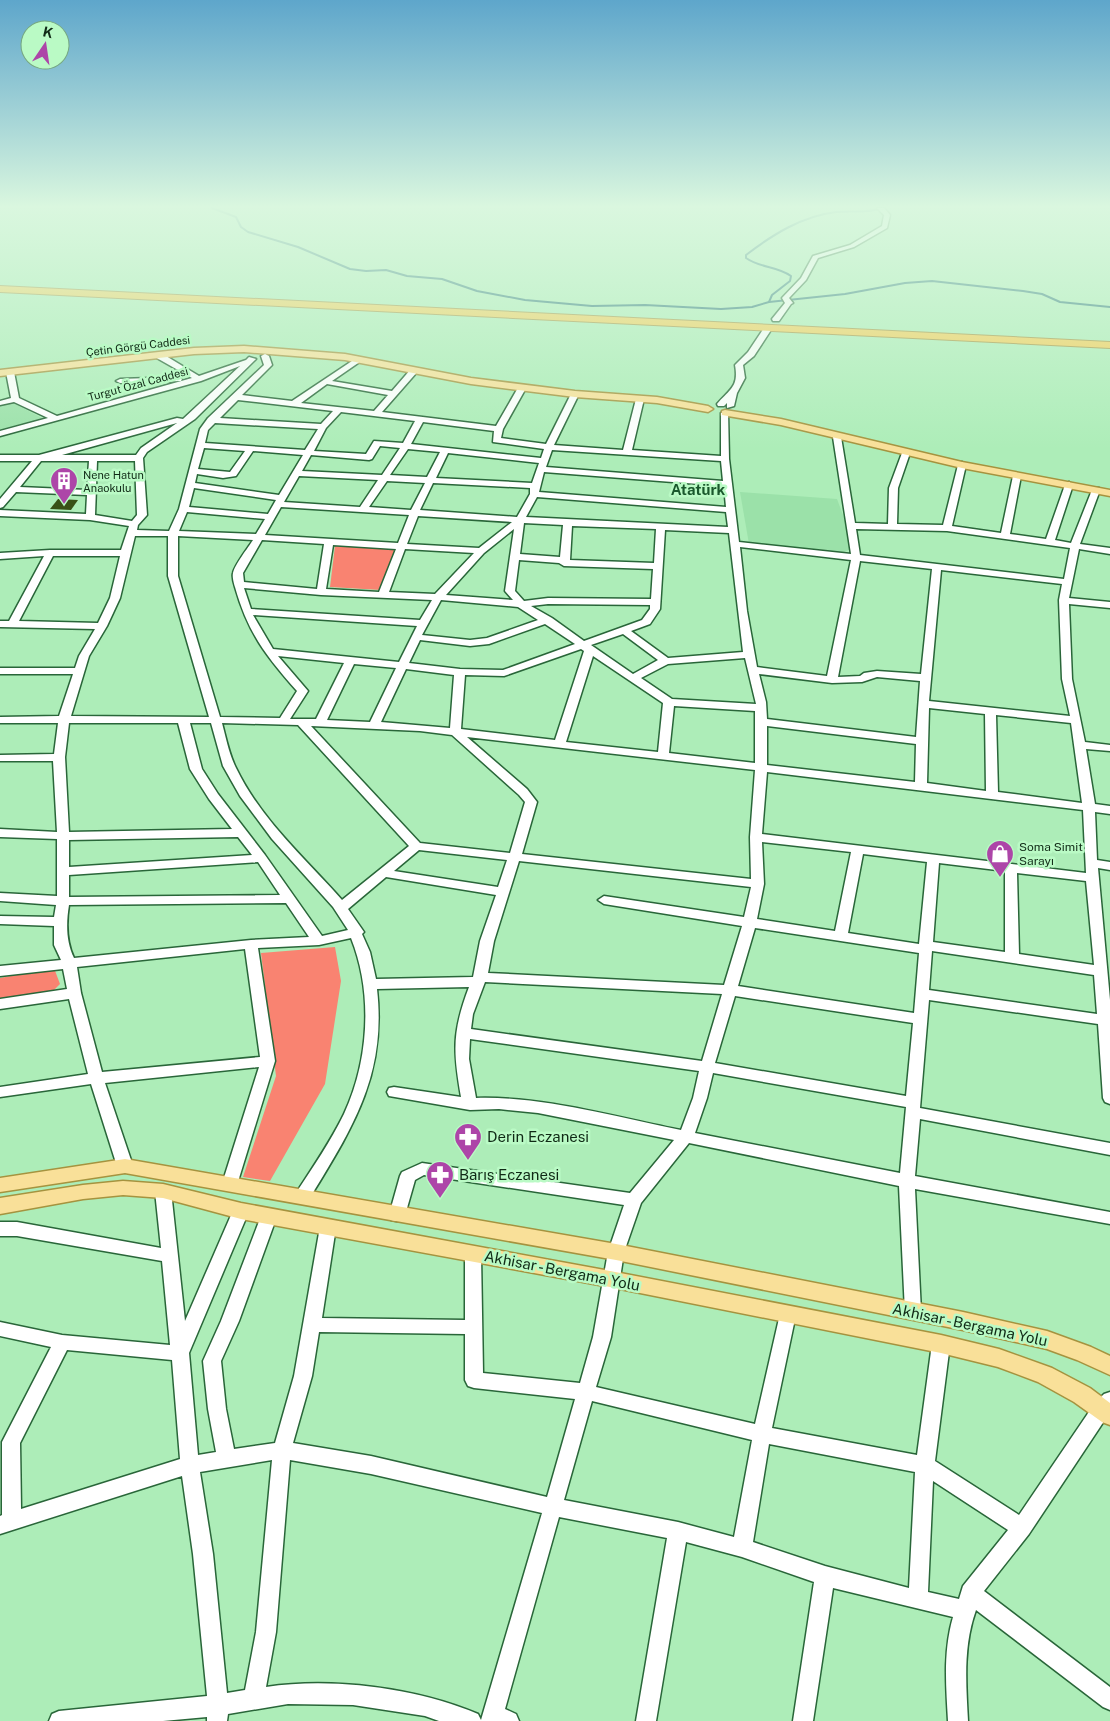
<svg xmlns="http://www.w3.org/2000/svg" width="1110" height="1721" font-family="'Public Sans',sans-serif">
<style>
.built{fill:#9be1a9}
.green{fill:#f98371}
.lines{fill:none;stroke-linecap:round;stroke-linejoin:round}
.stream{stroke:#267277;stroke-width:2}
.building{fill:#385116}
.minor-casing{stroke:#296639;stroke-width:3}
.major-casing{stroke:#a5933f;stroke-width:3}
.highway-casing{stroke:#a5933f;stroke-width:2}
.minor{fill:#fff;fill-rule:evenodd}
.major{fill:#f9e099;fill-rule:evenodd}
.highway{fill:#f5cc55;fill-rule:evenodd}
.labels{text-anchor:middle;stroke-width:5;stroke-linejoin:round;paint-order:stroke}
.far-street-label{font-size:11px;fill:#102a16;stroke:#bafac5}
.far-poi-label{font-size:11px;fill:#102a16;stroke:#bafac5;text-anchor:start}
.poi-label{font-size:12px;fill:#102a16;stroke:#bafac5;text-anchor:start}
.far-district-label{font-size:15px;font-weight:bold;fill:#19582c;stroke:#bafac5}
.near-poi-label{font-size:15px;fill:#102a16;stroke:#bafac5;text-anchor:start}
.near-street-label{font-size:15px;fill:#102a16;stroke:#bafac5}
</style>
<rect width="100%" height="100%" fill="#adedb8"/>
<g class="built">
<path d="M5 402 13 403 42 418 0 430V403Z"/>
<path d="M740 492 837 499 855 547 842 553 749 544Z"/>
</g>
<g class="green">
<path d="M335 546 395 549 381 590 330 587Z"/>
<path d="M335 947 341 981 325 1084 270 1181 243 1177 276 1076 261 953Z"/>
<path d="M54 968 60 984 52 992 0 1000V978Z"/>
</g>
<g class="lines">
<g class="stream">
<path d="M212 208 236 217 241 227 248 232 298 247 350 269 366 271 386 270 407 276 442 279 477 291 525 300 592 306 645 305 721 309 752 307 769 302 845 294 905 283 932 281 1023 291 1042 294 1060 302 1110 307"/>
<path d="M769 302 772 295 790 281 791 276C777 266 760 268 746 258V255C772 235 802 216 836 212 852 210 867 214 882 208"/>
</g>
</g>
<path class="building" d="M58 499 78 500 71 510 50 509Z"/>
<g class="lines">
<defs>
<g id="minor">
<path d="M877 208H884L890 215 887 228 854 247 818 258 806 280 789 298 793 303 791 304 779 321H773L772 319 785 303 782 298 801 278 813 256 850 245 882 226 884 215Z"/>
<path d="M764 328 771 330 754 356 743 365 745 378 737 393 734 406 727 408V403L724 406H718L717 404C730 389 739 387 735 365L748 352Z"/>
<path d="M155 353H161L199 376 246 360 249 357 256 359 195 419 147 452 143 458 147 515 138 525 137 530 169 531 179 509 200 429 208 418 264 365 261 356 265 354 269 356 272 365 242 395 292 401 358 357 362 359 361 361 332 381 392 391 411 369 418 371 382 412 496 426 519 386H525L526 388 503 429 501 438 546 444 571 394 575 392 579 394 554 445 623 450 636 399 640 397 644 399 632 450 721 456V413L728 411 729 459 739 542 851 554 833 437 837 434 841 437 855 523 888 524 889 488 902 453 906 450 910 453 898 488 897 524 943 525 958 465 962 462 966 465 952 526 1001 533 1013 476 1017 473 1021 476 1010 534 1046 539 1065 485 1069 482 1073 485 1055 540 1071 543 1092 490 1093 488H1099L1100 490 1080 544 1110 548V554L1079 549 1069 598 1110 602V608L1069 604 1072 679 1085 742 1110 745V751L1086 749 1095 804 1110 806V814L1095 812 1097 860 1110 862V870L1098 868 1110 1000V1104L1105 1102 1103 1098 1098 1024 929 1000 920 1108 1110 1143V1155L920 1119 915 1176 1110 1212V1224L915 1189 921 1312 919 1317 913 1319 907 1317 905 1312 899 1186 689 1143 641 1203 624 1252 611 1337 596 1387 755 1424 780 1314 782 1309 788 1307 794 1309 796 1314 772 1428 917 1455 932 1344 935 1339 941 1337 947 1339 950 1344 935 1461 1019 1515 1095 1403 1104 1394 1110 1392V1412L1029 1534 984 1591 1110 1687V1710L1103 1707 976 1610C963 1646 966 1683 968 1721H948C946 1685 943 1652 953 1617L833 1588 813 1721H793L814 1582 742 1557 686 1542 656 1721H636L667 1538 559 1517 505 1709 516 1714 519 1721H439L425 1716 353 1705 288 1704 228 1714 227 1721H207V1717L163 1721H49L52 1714 59 1711 207 1696 193 1554 182 1476 0 1534V1516L2 1515V1442L51 1347 0 1336V1322L62 1335 170 1345 162 1261 17 1236H0V1222H17L161 1248 155 1191 157 1187 163 1185 169 1187 171 1191 185 1321 235 1206 241 1205 247 1206 249 1211 189 1353 198 1455 216 1452 208 1409 203 1361 221 1321 263 1211 269 1210 275 1211 277 1216 239 1321 221 1361 226 1409 234 1449 275 1443 294 1376 320 1227 322 1222 328 1220 334 1222 336 1227 322 1318 465 1320V1254L467 1249 473 1247 479 1249 481 1254 483 1373 580 1383 593 1337 608 1252 624 1205 424 1175 415 1180 405 1215 403 1220 397 1221 391 1220 389 1215 400 1176 402 1172 422 1163 630 1193 674 1140 538 1113 499 1109 470 1110 389 1096 387 1092 389 1088 394 1087 461 1097C453 1051 452 1032 469 987L377 989C387 1077 351 1130 308 1201L302 1203 296 1201 294 1197 296 1193C313 1167 331 1141 344 1114 369 1060 373 993 351 938L319 945 258 948 275 1061 236 1188 230 1190 224 1188 222 1184 259 1067 105 1083 133 1166 130 1170 125 1172 120 1170 117 1166 91 1084 0 1097V1087L88 1074 69 999 0 1009V999L67 989 63 969 0 976V966L61 960 54 945V926L0 924V916L54 917 56 905 0 901V893L57 896V839L0 837V829L57 832 53 761H0V755L54 754 58 723H0V717L59 716 73 674H0V668H75L79 656 95 629 0 627V621H9L44 556 0 559V553L50 550H121L129 526 90 520 0 516V510L86 514 87 495 16 492 3 507 0 508V499L32 461H0V455H39L177 418 183 419 240 366 201 381 0 436V431L48 418 14 402 0 405V401L11 398 6 372 10 370 14 372 19 398 57 416 192 378 155 357ZM327 384 388 395 374 411 301 403ZM238 400 333 411 321 424 220 418ZM341 412 415 421 403 443 374 441 366 454 314 451 326 428ZM423 422 494 431 493 442 544 449 541 458 411 444ZM177 423 141 448 136 455H62ZM215 423 318 429 305 450 205 443 208 430ZM380 446 400 448 382 475 302 471 311 455 369 460 372 459ZM204 448 245 451 230 472 198 469ZM408 449 440 452 427 477 390 475ZM552 450 721 461 723 481 546 467ZM253 451 303 455 279 495 195 483 197 474 223 478 236 476ZM448 453 539 463 532 483 436 478ZM41 461H89L87 490 20 487ZM97 461H135L137 515 132 521 95 515ZM544 472 724 486 726 507 539 492ZM299 476 378 480 360 507 284 502ZM387 481 425 483 411 510 369 507ZM433 483 530 488V494L517 517 420 510ZM194 488 276 500 268 514 189 507ZM537 497 726 512 728 527 526 517ZM281 507 409 515 398 543 265 535ZM187 512 265 519 256 534 179 531ZM418 516 512 522 479 548 407 544ZM524 523 563 525 560 557 520 554ZM572 526 656 529 654 563 570 560ZM514 529 505 591 513 600 446 595 484 553ZM856 529 947 531 1070 548 1064 579 860 555ZM665 530 729 533 743 652 668 658 631 631 650 624 660 609ZM135 536H168V576L209 717 71 716 89 656 107 626 120 598ZM178 536 253 540C248 548 235 564 233 573 232 577 234 584 235 587 248 633 266 656 297 691L280 718 220 717 178 576ZM262 540 324 544 317 589 244 582 243 573ZM333 545 396 549 379 592 326 589ZM740 547 851 560 827 676 757 667 747 611ZM405 549 474 553 435 594 389 592ZM53 556H120L110 598 98 623 19 621ZM519 560 559 563 564 566 653 569 651 599 548 598 524 601 515 591ZM860 561 932 569 921 674 877 671 864 673 860 676 838 677ZM941 570 1062 584 1059 600 1062 679 1070 716 929 701ZM244 588 321 595 432 600 420 620 251 609ZM441 600 518 607 538 620 487 638 470 640 422 635ZM548 604 650 605V609L642 620 584 641 552 618 531 606ZM253 615 417 626 399 662 273 649ZM545 624 575 644 503 670 460 669 409 663 420 640 470 646 489 644ZM623 634 658 660 633 674 591 645ZM581 649 584 651 555 740 461 729 465 675 504 676ZM278 656 344 663 316 719H290L308 691ZM593 656 663 703 658 752 566 742ZM745 658 756 704 672 699 641 678 668 664ZM354 664 396 668 370 722 327 720ZM406 669 454 675 450 728 381 722ZM759 674 832 683 862 682 877 677 920 681 916 737 767 719 766 702ZM674 706 755 711V763L669 753ZM929 708 985 714 986 791 927 783ZM996 715 1071 723 1082 803 998 792ZM69 723H178L190 769 209 799 232 829 69 832 65 757ZM190 723H211L223 766 240 796 272 839 333 907 348 930 322 936 265 855 218 794 202 769ZM222 723 298 725 409 846 342 900C305 858 261 820 236 768 229 754 226 738 222 723ZM311 726 420 731 452 735 519 795 525 802 510 853 420 843ZM767 726 916 744 915 782 767 765ZM467 737 755 770 750 837 751 879 522 854 537 802 527 789ZM767 772 1083 810 1086 873 762 834ZM238 837 252 855 69 867V840ZM762 842 851 852 835 931 757 919 764 884ZM419 850 507 860 498 887 394 871ZM863 854 927 862 919 944 848 933ZM519 861 751 887 744 917 604 896 598 900 604 904 742 926 724 985 488 973 494 941ZM258 862 280 895 69 897V875ZM939 863 1005 871V952L933 942ZM1017 873 1086 881 1094 965 1019 954ZM386 877 496 895 480 941 473 977 376 979 370 952 362 934 364 932 348 909ZM286 903 309 937 251 940 74 958C66 941 66 924 69 905ZM755 928 919 953 914 1013 738 986ZM245 949 260 1057 102 1072 81 993 77 967ZM932 951 1094 975 1097 1014 929 990ZM485 982 722 994 702 1061 471 1029 473 1014ZM735 996 913 1023 906 1096 715 1063ZM470 1039 699 1071 693 1098 681 1130C614 1117 545 1096 476 1098L469 1059ZM713 1073 906 1107 900 1173 695 1133 707 1098ZM319 1332 465 1334V1380L468 1386 474 1388 575 1399 547 1497 371 1456 293 1443 312 1376ZM67 1350 172 1360 180 1459 21 1509 20 1443ZM592 1401 752 1440 734 1537 678 1522 564 1500ZM769 1444 915 1472 909 1588 825 1566 753 1542ZM272 1460 256 1632 245 1690 227 1693 213 1554 200 1472ZM290 1460 371 1474 542 1513 481 1720 478 1714C416 1688 333 1677 266 1687L276 1632ZM933 1481 1008 1530 963 1586 959 1599 928 1592Z"/>
<path d="M178 377 182 379 181 381 120 383 116 381 120 379Z"/>
</g>
<g id="major">
<path d="M244 346 345 354 471 378 575 391 657 397 708 406 713 409 708 412 657 403 575 397 471 384 345 360 244 352 194 354 0 376V370L194 348Z"/>
<path d="M725 410 781 419 962 462 1110 490V496L962 468 781 425 722 415V411Z"/>
<path d="M125 1159 616 1244 963 1312 1047 1331 1091 1347 1110 1356V1375L1077 1360 1047 1349 963 1330 616 1260 125 1173 0 1192V1178Z"/>
<path d="M123 1181 163 1184 241 1203 610 1271 941 1335 999 1349 1052 1368 1090 1388 1110 1403V1425L1102 1422 1074 1402 1038 1382 998 1367 941 1353 610 1287 241 1219 163 1198 123 1195 83 1199 0 1214V1198L83 1185Z"/>
</g>
<path id="highway" d="M0 286 1110 342V348L0 292Z"/>
</defs>
<use href="#minor" class="minor-casing"/>
<use href="#major" class="major-casing"/>
<use href="#highway" class="highway-casing"/>
<use href="#minor" class="minor"/>
<use href="#major" class="major"/>
<use href="#highway" class="highway"/>
</g>
<linearGradient id="sky" x2="0" y2="1"><stop stop-color="#5ea6cb"/><stop offset="0.46" stop-color="#daf7df"/><stop offset="1" stop-color="#daf7df" stop-opacity="0"/></linearGradient>
<rect width="1110" height="449" fill="url(#sky)"/>
<defs>
<symbol id="building-pin" viewBox="-11 -11 22 30"><path d="M0 17L-7.5 6A9.5 9.5 0 1 1 7.5 6Z" fill="#ad45a8" stroke="#bafac5"/><path d="M-4-6H4V6H1V3H-1V6H-4ZM-2.5-4.3h1.7v1.8h-1.7ZM.8-4.3h1.7v1.8H.8ZM-2.5-1h1.7V.8h-1.7ZM.8-1h1.7V.8H.8Z" fill="#fff"/></symbol>
<symbol id="shop-pin" viewBox="-11 -11 22 30"><path d="M0 17L-7.5 6A9.5 9.5 0 1 1 7.5 6Z" fill="#ad45a8" stroke="#bafac5"/><path d="M-5-2.5h2.3a2.7 3.5 0 0 1 5.4 0H5L5.5 6h-11ZM-1.5-2.5h3a1.5 2.3 0 0 0-3 0Z" fill="#fff"/></symbol>
<symbol id="pharmacy-pin" viewBox="-11 -11 22 30"><path d="M0 17L-7.5 6A9.5 9.5 0 1 1 7.5 6Z" fill="#ad45a8" stroke="#bafac5"/><path d="M-2-6h4v4h4v4h-4v4h-4v-4h-4v-4h4Z" fill="#fff"/></symbol>
</defs>
<g fill-rule="evenodd">
<use href="#building-pin" x="48" y="465" width="32" height="43"/>
<use href="#shop-pin" x="984" y="838" width="32" height="43"/>
<use href="#pharmacy-pin" x="452" y="1121" width="32" height="43"/>
<use href="#pharmacy-pin" x="424" y="1159" width="32" height="43"/>
</g>
<g class="labels">
<g class="far-street-label">
<text transform="translate(138 346) rotate(-7)" y="4">Çetin Görgü Caddesi</text>
<text transform="translate(138 384) rotate(-15)" y="4">Turgut Özal Caddesi</text>
</g>
<g class="far-poi-label">
<text x="83" y="479">Nene Hatun<tspan x="83" dy="13">Anaokulu</tspan></text>
</g>
<g class="poi-label">
<text x="1019" y="851">Soma Simit<tspan x="1019" dy="14">Sarayı</tspan></text>
</g>
<g class="far-district-label">
<text x="698" y="495">Atatürk</text>
</g>
<g class="near-poi-label">
<text x="487" y="1142">Derin Eczanesi</text>
<text x="459" y="1180">Barış Eczanesi</text>
</g>
<g class="near-street-label">
<text transform="translate(562 1271) rotate(11)" y="5">Akhisar - Bergama Yolu</text>
<text transform="translate(970 1325) rotate(12)" y="5">Akhisar - Bergama Yolu</text>
</g>
</g>
<g transform="translate(45 45) rotate(13)"><circle r="24" fill="#bafac5" stroke="#76a77f"/>
<path d="M0-4L9 19L0 12L-9 19Z" fill="#ad45a8"/>
<text y="-8" font-size="14" font-weight="bold" text-anchor="middle" fill="#102a16">K</text>
</g>
</svg>
